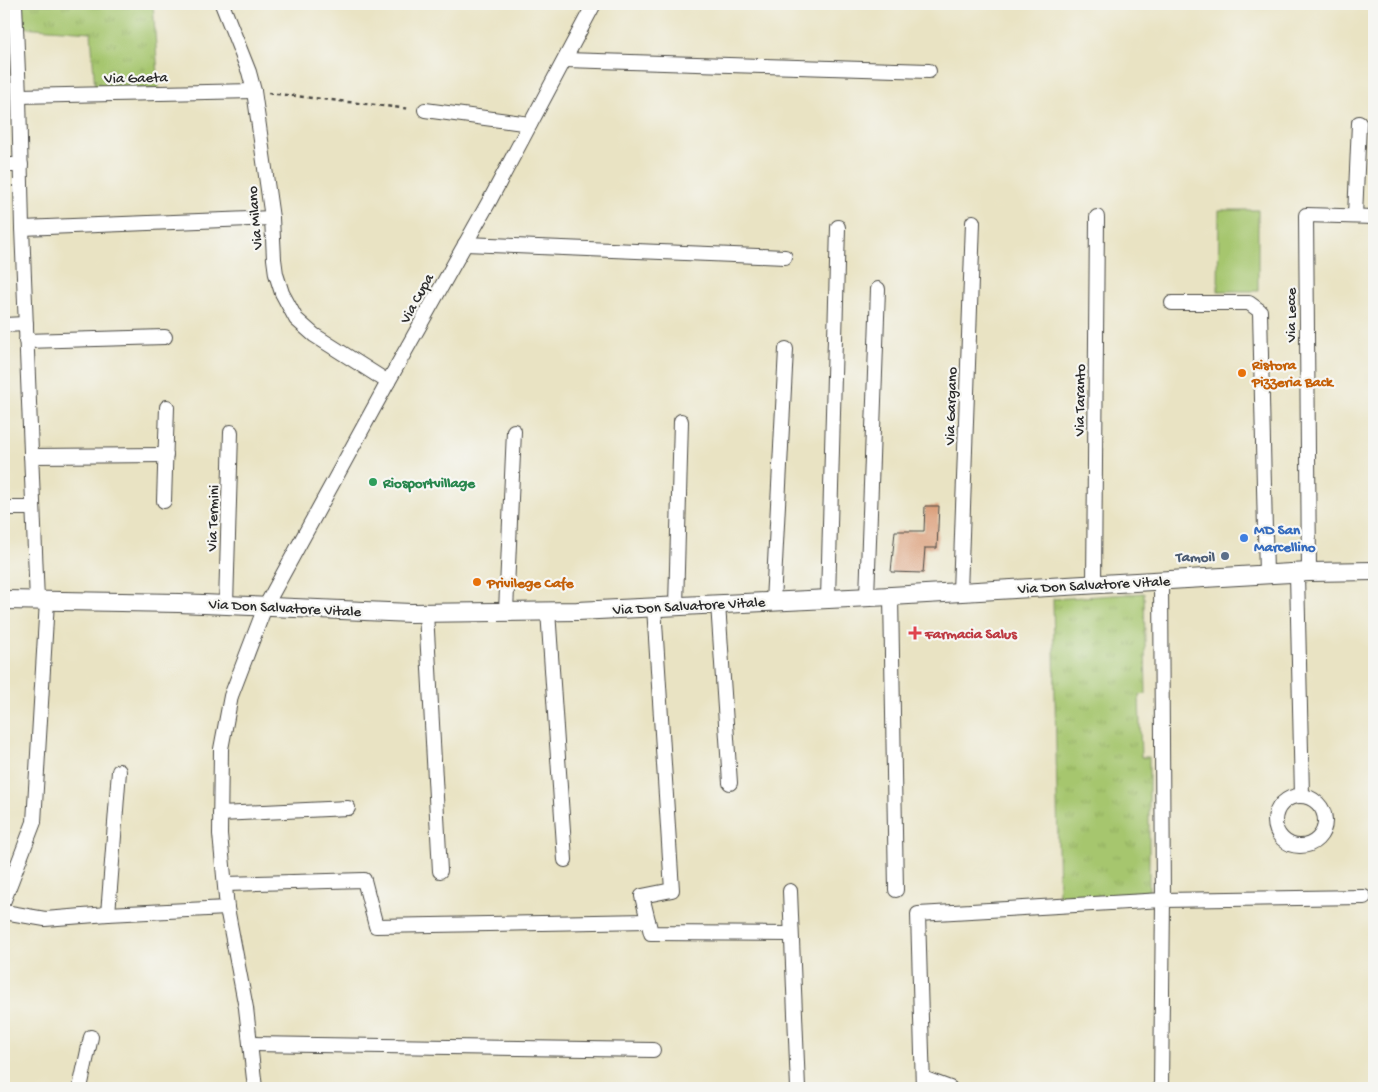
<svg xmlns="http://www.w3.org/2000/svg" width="1378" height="1092" font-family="'Gochi Hand',sans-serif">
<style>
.grass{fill:url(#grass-tufts);stroke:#68784c}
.pitch{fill:#a6c66e;stroke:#68784c}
.building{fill:#d99972}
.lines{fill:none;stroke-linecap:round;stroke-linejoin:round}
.minor-casing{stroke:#484742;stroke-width:16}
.tertiary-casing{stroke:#484742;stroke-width:20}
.path{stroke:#484742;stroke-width:2.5;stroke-dasharray:4 4;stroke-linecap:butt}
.minor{stroke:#fff;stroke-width:14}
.tertiary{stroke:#fff;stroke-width:18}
.food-dot{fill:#e8710a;stroke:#f6f6f2;stroke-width:2}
.leisure-dot{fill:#2e9e5b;stroke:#f6f6f2;stroke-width:2}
.shop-dot{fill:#3f7fe0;stroke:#f6f6f2;stroke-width:2}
.service-dot{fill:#5c6f8a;stroke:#f6f6f2;stroke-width:2}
.health-dot{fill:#e0444e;stroke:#f6f6f2;stroke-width:2}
.labels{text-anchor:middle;stroke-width:4.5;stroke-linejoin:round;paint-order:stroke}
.street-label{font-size:15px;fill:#2b2b2b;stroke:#f6f6f2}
.food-label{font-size:15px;font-weight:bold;fill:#c56008;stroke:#f6f6f2;text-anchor:start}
.leisure-label{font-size:15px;font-weight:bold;fill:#27864d;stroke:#f6f6f2;text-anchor:start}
.shop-label{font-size:15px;font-weight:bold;fill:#366cbe;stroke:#f6f6f2;text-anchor:start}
.service-label{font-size:15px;font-weight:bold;fill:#4e5e75;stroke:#f6f6f2;text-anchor:end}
.health-label{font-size:15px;font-weight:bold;fill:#be3a42;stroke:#f6f6f2;text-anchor:start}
</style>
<defs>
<pattern id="grass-tufts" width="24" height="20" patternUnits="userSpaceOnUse" patternTransform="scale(1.25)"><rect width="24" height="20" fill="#a6c66e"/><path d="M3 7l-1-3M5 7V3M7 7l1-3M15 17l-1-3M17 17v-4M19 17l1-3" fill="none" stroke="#8faa5f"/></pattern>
</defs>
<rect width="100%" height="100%" fill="#f6f6f2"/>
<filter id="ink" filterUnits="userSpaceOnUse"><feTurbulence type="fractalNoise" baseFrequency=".02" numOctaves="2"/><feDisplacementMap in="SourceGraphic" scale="10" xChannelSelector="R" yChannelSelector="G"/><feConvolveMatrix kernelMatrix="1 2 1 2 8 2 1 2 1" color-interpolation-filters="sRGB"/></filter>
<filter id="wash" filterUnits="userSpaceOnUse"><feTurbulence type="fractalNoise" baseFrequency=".0096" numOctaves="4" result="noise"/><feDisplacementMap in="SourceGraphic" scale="20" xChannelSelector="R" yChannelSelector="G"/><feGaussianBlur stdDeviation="1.12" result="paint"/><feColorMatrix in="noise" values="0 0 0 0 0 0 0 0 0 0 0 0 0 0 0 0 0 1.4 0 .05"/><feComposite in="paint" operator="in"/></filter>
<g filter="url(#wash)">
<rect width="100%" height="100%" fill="#e9e3c3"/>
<g class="grass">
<path d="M21 4H153L159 89 95 90 91 32 21 27Z"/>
<path d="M1144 593 1146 694 1139 695 1141 757H1149V895L1059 899 1053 599Z"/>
</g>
<path class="pitch" d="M1219 210H1258V291H1218Z"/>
<g id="blocks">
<path class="building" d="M925 506H939L937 548H925L923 573 891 572 895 531H924Z"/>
</g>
</g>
<g filter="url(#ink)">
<use href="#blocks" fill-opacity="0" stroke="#484742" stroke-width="1"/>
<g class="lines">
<defs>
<g id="minor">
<path d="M15 4 19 96 22 228 37 601"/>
<path d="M222 4 249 72 254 91 272 218 274 259 276 274 282 293 296 319 314 335 388 382"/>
<path d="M565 60 929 71"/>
<path d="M19 96 254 91"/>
<path d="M425 110 530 124"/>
<path d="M4 165H21"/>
<path d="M1355 216 1359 123"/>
<path d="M22 228 272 218"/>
<path d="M465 244 785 257"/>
<path d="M1172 303H1249L1260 311 1266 575"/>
<path d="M4 325 26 324"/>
<path d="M26 341 165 337"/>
<path d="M31 456 166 455"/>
<path d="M164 501 167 407"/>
<path d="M4 508H33"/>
<path d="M1309 572 1306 215 1374 217"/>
<path d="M1297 574 1302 796"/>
<path d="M1094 584 1097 217"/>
<path d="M960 592 973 222"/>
<path d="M891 596 896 890"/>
<path d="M867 597 878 289"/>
<path d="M828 599 838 227"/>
<path d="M773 602 786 349"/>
<path d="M718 604 730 783"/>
<path d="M226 605 231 432"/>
<path d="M676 606 681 421"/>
<path d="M654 607 672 890 642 896 651 933 791 934"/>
<path d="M506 611 514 431"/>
<path d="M548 611 565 860"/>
<path d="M426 613 440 871"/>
<circle cx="1300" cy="821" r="25"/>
<path d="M220 814 348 808"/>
<path d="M225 884 364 880 376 926 648 921"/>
<path d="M790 891 798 1088"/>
<path d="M4 900 34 822 47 601"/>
<path d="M4 912 45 919 108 914 227 908"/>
<path d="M108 914 119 771"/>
<path d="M250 1044 653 1050"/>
<path d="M923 1078 950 1088"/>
<path d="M80 1088 91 1037"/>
<path d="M255 1088 246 1008 227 908 220 834 221 749 231 696 265 607 388 382 491 198 594 4"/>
<path d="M923 1088 918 914 1163 900 1161 581"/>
<path d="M1161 1088 1163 900 1364 897"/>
</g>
<path id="tertiary" d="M4 600 179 603 411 613 577 611 891 596 1309 572 1374 571"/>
</defs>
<use href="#minor" class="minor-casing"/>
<use href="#tertiary" class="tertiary-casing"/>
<path class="path" d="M268 93 411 109"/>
<use href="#minor" class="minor"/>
<use href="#tertiary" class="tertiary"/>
</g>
</g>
<g class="food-dot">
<circle cx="1242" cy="373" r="5"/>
<circle cx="477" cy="582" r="5"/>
</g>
<circle class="leisure-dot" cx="373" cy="482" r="5"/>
<circle class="shop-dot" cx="1244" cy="538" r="5"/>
<circle class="service-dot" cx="1225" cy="556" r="5"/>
<path class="health-dot" d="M912.5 625.5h5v5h5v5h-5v5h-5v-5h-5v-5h5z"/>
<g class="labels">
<g class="street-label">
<text transform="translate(136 77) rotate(-1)" y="5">Via Gaeta</text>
<text transform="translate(254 218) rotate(-95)" y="5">Via Milano</text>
<text transform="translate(416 298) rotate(-61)" y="5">Via Cupa</text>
<text transform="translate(1290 315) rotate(-90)" y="5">Via Lecce</text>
<text transform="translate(1079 400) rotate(-89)" y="5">Via Taranto</text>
<text transform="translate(950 406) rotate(-88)" y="5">Via Gargano</text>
<text transform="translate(212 518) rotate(-88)" y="5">Via Termini</text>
<text transform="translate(1094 584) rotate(-3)" y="5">Via Don Salvatore Vitale</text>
<text transform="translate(689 605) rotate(-3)" y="5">Via Don Salvatore Vitale</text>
<text transform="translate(285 607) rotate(3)" y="5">Via Don Salvatore Vitale</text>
</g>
<g class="food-label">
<text x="1252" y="369">Ristora<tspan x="1252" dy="17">Pizzeria Back</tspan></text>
<text x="487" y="587">Privilege Cafe</text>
</g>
<g class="leisure-label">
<text x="383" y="487">Riosportvillage</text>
</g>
<g class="shop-label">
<text x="1254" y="534">MD San<tspan x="1254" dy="17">Marcellino</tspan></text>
</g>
<g class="service-label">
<text x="1215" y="561">Tamoil</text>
</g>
<g class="health-label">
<text x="925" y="638">Farmacia Salus</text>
</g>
</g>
<rect width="1378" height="1092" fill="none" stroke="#f6f6f2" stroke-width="20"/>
</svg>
